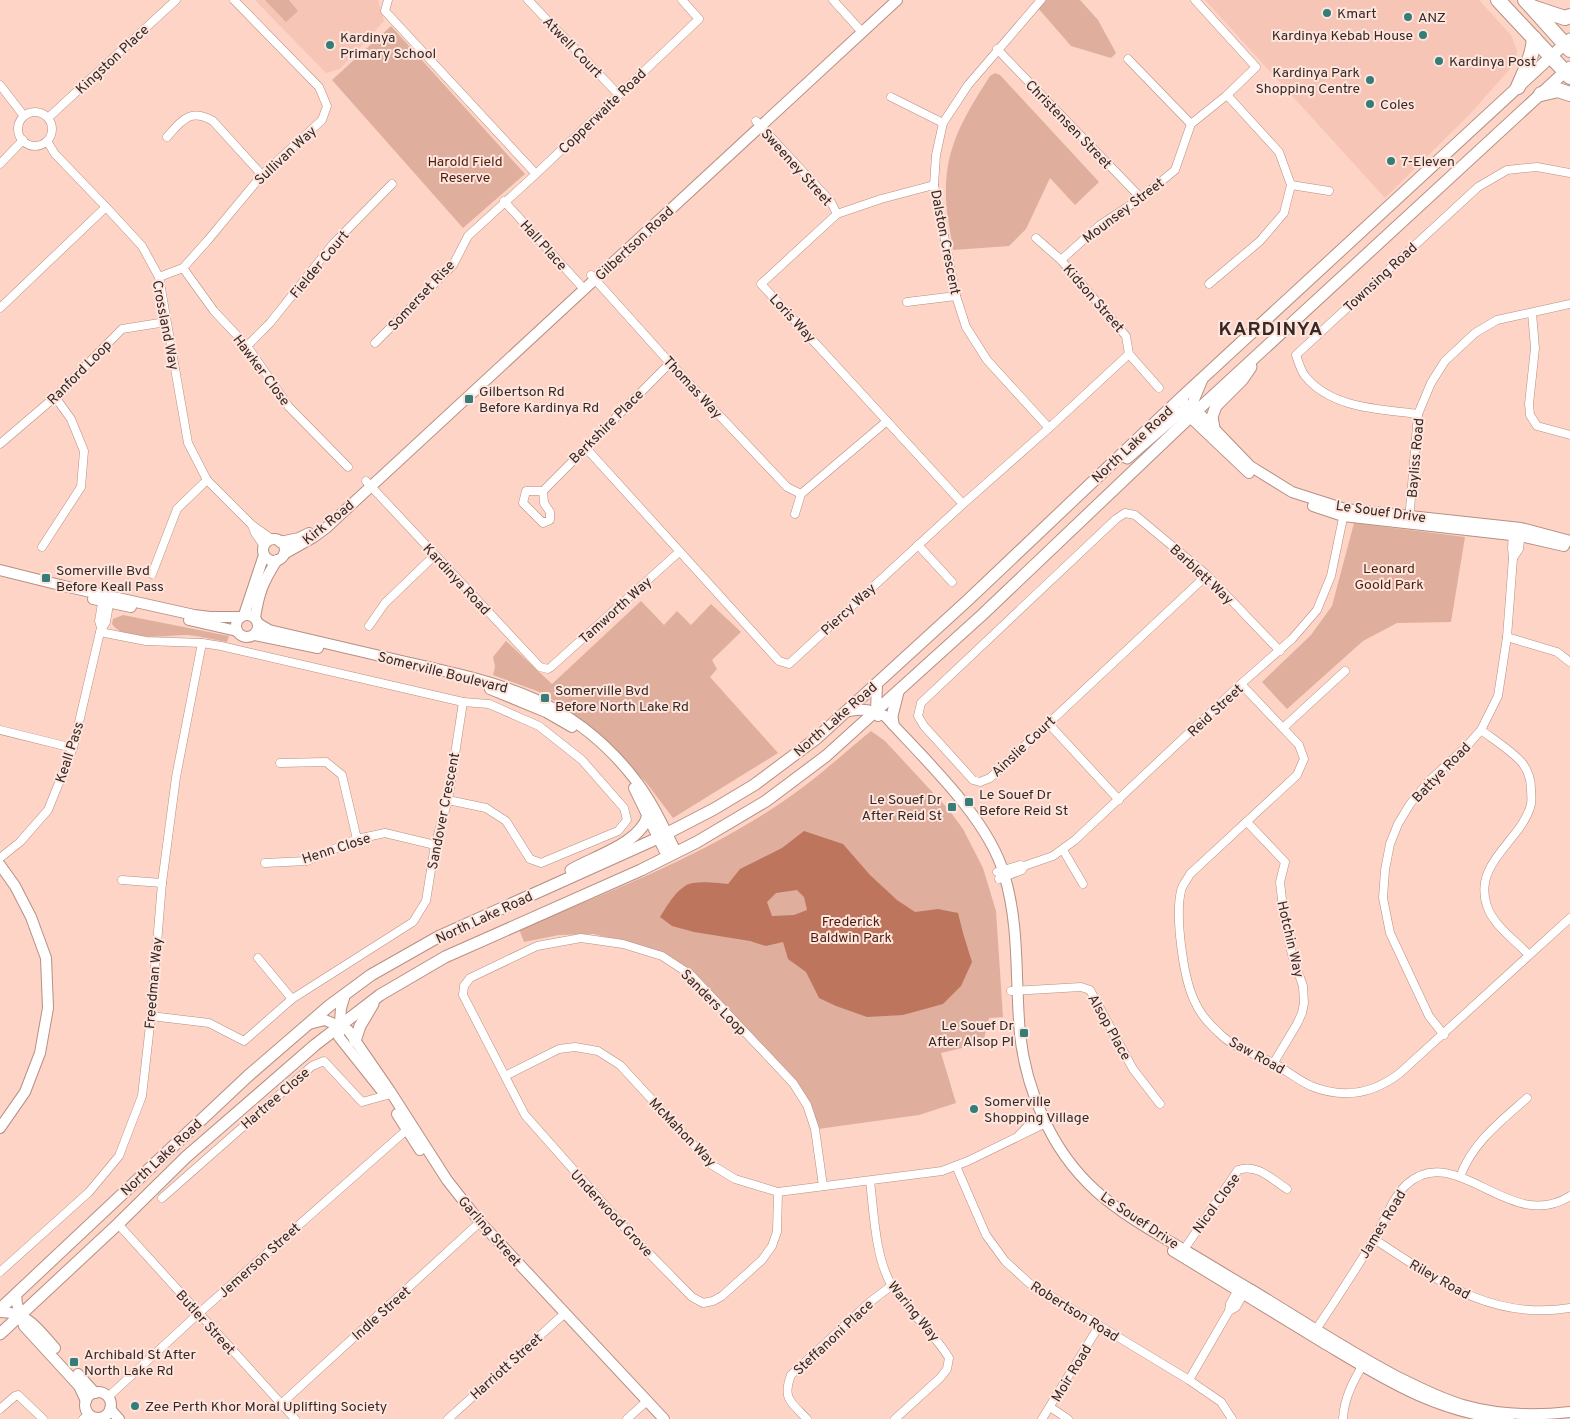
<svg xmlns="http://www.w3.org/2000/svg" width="1570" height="1419" font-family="Overpass,sans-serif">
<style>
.built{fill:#f6c5b5}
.green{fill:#e0ae9d}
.water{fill:#bd765d;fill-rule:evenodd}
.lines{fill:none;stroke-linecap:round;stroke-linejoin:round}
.street-casing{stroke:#b69083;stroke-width:9}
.secondary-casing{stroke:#b69083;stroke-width:12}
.primary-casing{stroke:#b69083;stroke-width:13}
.highway-casing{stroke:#b69083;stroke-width:16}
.street{stroke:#fff;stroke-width:8}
.secondary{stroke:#fff;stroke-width:10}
.primary{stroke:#fff;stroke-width:11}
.highway{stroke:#fff;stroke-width:14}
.poi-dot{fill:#357d79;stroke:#fee5dd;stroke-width:2}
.labels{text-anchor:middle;stroke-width:4;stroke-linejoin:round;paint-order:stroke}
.poi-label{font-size:14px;fill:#372823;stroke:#fee5dd;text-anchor:start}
.street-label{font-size:14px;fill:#372823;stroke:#fee5dd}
.park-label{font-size:14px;fill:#4c1e0c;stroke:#fee5dd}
.district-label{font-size:19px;font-weight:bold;letter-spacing:1px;fill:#372823;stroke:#fee5dd}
</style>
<rect width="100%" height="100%" fill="#fdd4c6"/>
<g class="built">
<path d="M255 0H378L384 21 340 69 326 73Z"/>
<path d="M1205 0H1479L1511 35 1517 51V61L1470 114 1385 198Z"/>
</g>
<g class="green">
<path d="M265 0H289L298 11 286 22Z"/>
<path d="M1046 0H1080L1098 20 1116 53 1111 58 1071 46 1038 8Z"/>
<path d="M391 26 525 174 463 228 332 80Z"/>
<path d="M995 73 1000 75 1099 182 1075 205 1050 178 1026 229 1009 246 953 250C951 233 946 214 946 197 944 148 965 115 990 76Z"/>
<path d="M1354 523 1465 537 1451 622 1397 623 1363 641 1287 709 1262 682 1311 635 1332 606Z"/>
<path d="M641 601 664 625 677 611 691 625 711 604 741 632 712 660 717 669 710 677 778 753 673 818 645 781 583 721 558 703 537 691 493 675 495 667 493 657 506 641 552 684Z"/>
<path d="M123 615 229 636 227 642C214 640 201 636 188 635 167 635 125 643 112 624L113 619Z"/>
<path d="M871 731 885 741 949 810 963 829 983 868 996 911 1003 1017 989 1018 983 1043 941 1053 956 1103 919 1115 818 1129 808 1099 751 1034 694 972 665 953 594 934 559 935 524 942 519 929C611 891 706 855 788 798 817 778 844 753 871 731Z"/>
</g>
<path class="water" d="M804 831 843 844 870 875 897 900 915 912 938 909 958 913 963 933 972 962 961 986 943 1004 903 1015 867 1017 836 1006 819 998 806 972 788 959 783 942 766 946 750 941 694 932 672 926 660 917C667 906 674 893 685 886 693 880 718 883 728 884L740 869 782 848ZM797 890 804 897 807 910 794 915 772 916 767 902 776 893Z"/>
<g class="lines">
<defs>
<g id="street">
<path d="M388 0 385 11 536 174"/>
<path d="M528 0 619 95"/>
<path d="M833 0 862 32"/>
<path d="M1041 0 968 85 943 123 936 155 934 185 956 296 966 327 987 360 1049 428"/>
<path d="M997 49 1141 198"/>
<path d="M1128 59 1191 124"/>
<path d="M0 85 24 116"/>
<path d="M891 97 943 123"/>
<circle cx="35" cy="129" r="17"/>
<path d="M48 118 176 0"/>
<path d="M756 121 831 202 837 214"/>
<path d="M167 137C182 120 190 108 213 121L262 175"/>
<path d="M47 141 55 154 106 207 142 246 159 277 188 443 207 480 252 525 273 540"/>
<path d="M0 164 23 140"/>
<path d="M934 185 881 199 837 214 761 284 963 504"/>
<path d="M1291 185 1329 191"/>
<path d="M504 201 584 289"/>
<path d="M1036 238 1061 260 1126 336 1129 354 1159 388"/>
<path d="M1061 260 1100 225 1141 198 1175 170 1191 124 1227 95 1256 67 1195 0"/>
<path d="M183 268 214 311 247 346 289 407 348 467"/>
<path d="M591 275 670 363 787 487 801 494"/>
<path d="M159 277 183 268 208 240 262 175 322 120 327 106 319 87 234 0"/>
<path d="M1209 284 1260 241 1284 213 1291 185 1279 152 1227 95"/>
<path d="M907 302 956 296"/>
<path d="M0 308 106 207"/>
<path d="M1532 313 1535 348 1529 404 1530 415 1537 426 1570 435"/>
<path d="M375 343 453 265 468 236 536 174 699 19 682 0"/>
<path d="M247 346 270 323 333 244 392 184"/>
<path d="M1418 414C1380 409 1332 409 1305 376 1301 371 1298 361 1296 355L1478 187 1507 170 1537 167 1570 173"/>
<path d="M0 444 55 397 122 329 166 322"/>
<path d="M585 447 779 661 789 664 963 504 1049 428 1129 354"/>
<path d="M366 481 540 667 548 669 551 667 679 552"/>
<path d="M543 491H526L523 503 543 523 550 520V512L544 503 543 491 670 363"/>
<path d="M795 514 801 494 887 421"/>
<path d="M1409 521 1418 414 1431 383 1445 361 1475 333 1497 320 1570 304"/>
<path d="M252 525 255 533 264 546"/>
<path d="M918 545 952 582"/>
<path d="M42 547 81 487 84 451 71 419 55 397"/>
<path d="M1513 558 1519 549 1521 532"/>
<path d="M152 574 177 509 207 480"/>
<path d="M1207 575 990 778 980 782 973 780 924 726 918 716 921 703 1116 519 1125 513 1135 515 1207 575 1280 651"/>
<path d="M369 626 385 603 435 555"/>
<path d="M101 627 99 621 103 598"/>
<path d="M100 632 146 641 202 643 221 646 463 702 448 800 435 845 426 901 413 922 292 999 244 1041 209 1023 151 1016"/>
<path d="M1507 637 1557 652 1570 662"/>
<path d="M1241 684 1299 745 1304 759 1297 775 1190 874C1187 880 1182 885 1181 891 1175 916 1183 976 1194 1000 1199 1012 1209 1024 1219 1033 1235 1049 1256 1054 1275 1064 1287 1071 1298 1080 1311 1086 1343 1099 1373 1094 1400 1073L1570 918"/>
<path d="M1048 723 1119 800"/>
<path d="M1283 728 1345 671"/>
<path d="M0 730 73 748"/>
<path d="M1481 730C1493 739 1515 753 1523 764 1528 771 1531 781 1531 789 1531 794 1532 800 1531 804 1523 840 1472 862 1487 906 1493 925 1515 940 1529 955"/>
<path d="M280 763 326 762 342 775 357 839"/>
<path d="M448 800 486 808 506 821 530 859 541 863 618 831 627 820 624 808 582 760 539 726 489 704 463 702"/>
<path d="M1247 822 1285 862 1280 882 1284 917 1292 955 1303 986 1304 1003 1302 1013 1297 1024 1273 1064"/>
<path d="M1063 850 1083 884"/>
<path d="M0 858 20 842 48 810 73 748 100 632 106 622 110 598"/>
<path d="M265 863 307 861 357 839 385 833 435 845"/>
<path d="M997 872 1020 865 1024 866"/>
<path d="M999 879 1022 870 1024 866 1053 856 1075 840 1241 684 1292 639 1317 610 1331 576 1344 513"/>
<path d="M122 880 162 883"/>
<path d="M258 958 292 999"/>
<path d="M1011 991 1081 987 1090 990 1133 1069 1160 1104"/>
<path d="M1444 1035 1429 1016 1390 933 1383 898 1385 870 1390 844 1398 824 1410 804 1428 782 1467 746 1481 730 1498 696 1507 637 1513 558 1512 548 1513 530"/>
<path d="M505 1076 559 1049 575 1047 598 1051 620 1065 712 1165 735 1179 778 1192 942 1171 968 1161 1046 1123"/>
<path d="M1019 1135 1028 1126 1043 1118"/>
<path d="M956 1166 986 1235 1005 1261 1029 1283 1189 1380 1221 1402 1232 1419"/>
<path d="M1460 1177C1472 1143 1501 1121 1527 1098"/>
<path d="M870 1181C874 1213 875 1258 892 1286 908 1312 933 1331 949 1358L947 1369 940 1378 895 1419"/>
<path d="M778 1192 777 1232 772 1246 762 1260 722 1296 713 1301 703 1303 692 1297 632 1236 525 1115 463 995 464 986 470 978 537 946 581 938 623 944 662 956 691 975 793 1083 807 1105 815 1129 823 1186"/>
<path d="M162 1198 312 1066 324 1061 362 1102 391 1094"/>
<path d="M118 1224 295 1419"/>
<path d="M1374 1239C1437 1280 1491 1321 1570 1308"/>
<path d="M1181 1254 1238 1170C1258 1164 1270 1178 1287 1189"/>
<path d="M0 1272 89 1192 119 1156 142 1096 151 1016 162 883 176 777 202 643"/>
<path d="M1229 1311 1230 1304 1240 1286"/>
<path d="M1313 1334C1334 1303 1354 1272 1373 1241 1384 1223 1391 1200 1406 1185 1456 1139 1510 1235 1570 1196"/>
<path d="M1189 1380 1229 1311 1236 1307 1246 1289"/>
<path d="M108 1397 198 1314 410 1127"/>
<path d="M281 1404 480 1222"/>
<path d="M1050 1407 1068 1419"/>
<path d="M0 1409 15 1396 18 1395 43 1419"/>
<path d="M83 1419 89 1414"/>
<path d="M448 1419 565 1313"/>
<path d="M627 1419 647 1401"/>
<path d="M807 1419C791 1402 782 1399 791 1375L870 1302 891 1286"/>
<path d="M1042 1419 1099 1326"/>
<path d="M1343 1419C1344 1397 1354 1380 1365 1361"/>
</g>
<g id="secondary">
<path d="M1203 378 1193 402 1197 411 1250 466 1292 492 1345 509 1521 528 1570 541"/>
<path d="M1182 397 1186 412 1190 417 1249 473"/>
<path d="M1313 506 1343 516 1520 536 1564 546"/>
<circle cx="274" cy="550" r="11"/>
<path d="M280 542 299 538 309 533"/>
<path d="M284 554 314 537 326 528 897 0"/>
<path d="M0 570 64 586 194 615 210 617H241"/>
<path d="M93 599 131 607"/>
<circle cx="247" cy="626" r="11"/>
<path d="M244 615 264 555"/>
<path d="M255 618C259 592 263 582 277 560"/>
<path d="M189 620 237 631"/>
<path d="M259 624 269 630C315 641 360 651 406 662 499 683 570 697 633 777 651 799 663 826 676 852"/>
<path d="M255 635 318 648"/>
<path d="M877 683 876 712 878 716"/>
<path d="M490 689 546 712 572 727"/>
<path d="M845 712C861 708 870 709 885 716 924 759 988 818 1004 874 1020 926 1015 980 1020 1034 1023 1062 1031 1091 1043 1117 1055 1144 1074 1171 1096 1191 1122 1214 1152 1231 1181 1248 1204 1261 1227 1276 1250 1289 1298 1318 1345 1349 1394 1375 1416 1386 1439 1398 1463 1405 1498 1415 1535 1416 1570 1412"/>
<path d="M634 788 667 856"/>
<path d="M0 865 15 886 31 917 46 958 48 1008 40 1053 25 1092 0 1128"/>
<path d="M345 995 341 1008 339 1037 382 1091"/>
<path d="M309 1024 325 1020 348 1030 390 1091 447 1180 480 1222 664 1419"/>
<path d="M397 1114 420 1150"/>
<path d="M1173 1251C1223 1281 1272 1312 1322 1342 1381 1377 1437 1414 1509 1419"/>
<path d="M16 1295 17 1304 24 1326 79 1386 86 1401"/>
<path d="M0 1312C28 1312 38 1329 55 1348"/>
<path d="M78 1374 95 1393"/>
<circle cx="98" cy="1405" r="13"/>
<path d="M110 1409 119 1419"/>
</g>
<g id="primary">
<path d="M1214 428 1212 417 1216 406 1242 380 1251 367"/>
<path d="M1127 458 1179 413 1197 411"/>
<path d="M893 724 892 716 898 692"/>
<path d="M571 870C595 856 641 843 648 815"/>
<path d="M355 1041 360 1026 373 1004"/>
<path d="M0 1309 248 1076 329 1006 371 975 438 937 658 838 714 809 754 785 817 738 968 600 1182 397 1570 39"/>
<path d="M0 1334 118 1224 186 1157 315 1045 380 995 445 957 641 870 697 842 766 801 826 756 982 615 1190 417 1570 67"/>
</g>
<g id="highway">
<path d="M1498 0 1570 77"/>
<path d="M1525 0 1570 50"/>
<path d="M1532 7 1565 18 1570 16"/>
<path d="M1518 87C1525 71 1533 55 1534 38"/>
<path d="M1541 94 1558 90 1570 94"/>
</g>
</defs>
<use href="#street" class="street-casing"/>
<use href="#secondary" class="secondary-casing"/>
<use href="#primary" class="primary-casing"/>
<use href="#highway" class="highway-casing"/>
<use href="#street" class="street"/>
<use href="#secondary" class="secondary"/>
<use href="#primary" class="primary"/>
<use href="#highway" class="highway"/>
</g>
<g class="poi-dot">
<circle cx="1327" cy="13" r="5"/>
<circle cx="1408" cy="17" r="5"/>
<circle cx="1423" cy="35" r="5"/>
<circle cx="330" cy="45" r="5"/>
<circle cx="1439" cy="61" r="5"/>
<circle cx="1370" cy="80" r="5"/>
<circle cx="1370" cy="104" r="5"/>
<circle cx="1391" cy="161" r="5"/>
<rect x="464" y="394" width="10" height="10" rx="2.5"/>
<rect x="41" y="573" width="10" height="10" rx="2.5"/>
<rect x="540" y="693" width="10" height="10" rx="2.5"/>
<rect x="964" y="797" width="10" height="10" rx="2.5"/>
<rect x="947" y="802" width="10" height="10" rx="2.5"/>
<rect x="1019" y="1028" width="10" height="10" rx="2.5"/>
<circle cx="974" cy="1109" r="5"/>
<rect x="69" y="1357" width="10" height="10" rx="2.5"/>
<circle cx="135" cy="1406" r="5"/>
</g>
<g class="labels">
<g class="poi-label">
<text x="1337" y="18">Kmart</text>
<text x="1418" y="22">ANZ</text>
<text x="1413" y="40" text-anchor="end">Kardinya Kebab House</text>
<text x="340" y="42">Kardinya<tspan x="340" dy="16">Primary School</tspan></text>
<text x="1449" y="66">Kardinya Post</text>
<text x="1360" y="77" text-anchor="end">Kardinya Park<tspan x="1360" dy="16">Shopping Centre</tspan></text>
<text x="1380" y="109">Coles</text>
<text x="1401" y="166">7-Eleven</text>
<text x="479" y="396">Gilbertson Rd<tspan x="479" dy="16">Before Kardinya Rd</tspan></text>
<text x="56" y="575">Somerville Bvd<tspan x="56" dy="16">Before Keall Pass</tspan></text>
<text x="555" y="695">Somerville Bvd<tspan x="555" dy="16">Before North Lake Rd</tspan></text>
<text x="979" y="799">Le Souef Dr<tspan x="979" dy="16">Before Reid St</tspan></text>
<text x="942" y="804" text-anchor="end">Le Souef Dr<tspan x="942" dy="16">After Reid St</tspan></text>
<text x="1014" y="1030" text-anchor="end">Le Souef Dr<tspan x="1014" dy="16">After Alsop Pl</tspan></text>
<text x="984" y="1106">Somerville<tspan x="984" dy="16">Shopping Village</tspan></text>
<text x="84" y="1359">Archibald St After<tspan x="84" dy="16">North Lake Rd</tspan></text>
<text x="145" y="1411">Zee Perth Khor Moral Uplifting Society</text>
</g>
<g class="street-label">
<text transform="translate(573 47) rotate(46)" y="5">Atwell Court</text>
<text transform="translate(112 59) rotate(-43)" y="5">Kingston Place</text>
<text transform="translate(602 111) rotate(-44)" y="5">Copperwaite Road</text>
<text transform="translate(1069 124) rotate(46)" y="5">Christensen Street</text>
<text transform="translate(285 155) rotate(-43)" y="5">Sullivan Way</text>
<text transform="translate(797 167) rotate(48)" y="5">Sweeney Street</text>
<text transform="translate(1123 210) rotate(-37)" y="5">Mounsey Street</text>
<text transform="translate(946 242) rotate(79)" y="5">Dalston Crescent</text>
<text transform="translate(634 243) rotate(-43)" y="5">Gilbertson Road</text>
<text transform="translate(544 245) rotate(48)" y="5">Hall Place</text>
<text transform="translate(319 264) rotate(-50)" y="5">Fielder Court</text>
<text transform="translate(1380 277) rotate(-43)" y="5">Townsing Road</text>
<text transform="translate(421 295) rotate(-47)" y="5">Somerset Rise</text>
<text transform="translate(1094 298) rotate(49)" y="5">Kidson Street</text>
<text transform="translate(793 318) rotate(47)" y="5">Loris Way</text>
<text transform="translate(166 325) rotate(79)" y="5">Crossland Way</text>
<text transform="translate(262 370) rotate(53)" y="5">Hawker Close</text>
<text transform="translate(79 372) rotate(-45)" y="5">Ranford Loop</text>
<text transform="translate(693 387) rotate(47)" y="5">Thomas Way</text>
<text transform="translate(606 426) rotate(-45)" y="5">Berkshire Place</text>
<text transform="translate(1132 444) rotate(-43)" y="5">North Lake Road</text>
<text transform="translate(1415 458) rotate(-85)" y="5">Bayliss Road</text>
<text transform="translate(1381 511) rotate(8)" y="5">Le Souef Drive</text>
<text transform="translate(328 522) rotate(-39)" y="5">Kirk Road</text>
<text transform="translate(1202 574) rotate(43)" y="5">Barblett Way</text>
<text transform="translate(457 579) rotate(47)" y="5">Kardinya Road</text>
<text transform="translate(848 609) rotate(-43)" y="5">Piercy Way</text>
<text transform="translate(615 610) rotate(-42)" y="5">Tamworth Way</text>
<text transform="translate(443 672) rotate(14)" y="5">Somerville Boulevard</text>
<text transform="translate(1215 710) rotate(-43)" y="5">Reid Street</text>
<text transform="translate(835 719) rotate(-41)" y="5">North Lake Road</text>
<text transform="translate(1023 746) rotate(-43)" y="5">Ainslie Court</text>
<text transform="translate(69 752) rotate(-72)" y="5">Keall Pass</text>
<text transform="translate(1441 772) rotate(-46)" y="5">Battye Road</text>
<text transform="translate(443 811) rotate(-79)" y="5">Sandover Crescent</text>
<text transform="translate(336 848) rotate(-18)" y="5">Henn Close</text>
<text transform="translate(484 917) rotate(-25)" y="5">North Lake Road</text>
<text transform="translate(1291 939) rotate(77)" y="5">Hotchin Way</text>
<text transform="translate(153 983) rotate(-85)" y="5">Freedman Way</text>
<text transform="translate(714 1002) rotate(45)" y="5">Sanders Loop</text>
<text transform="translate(1110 1027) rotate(61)" y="5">Alsop Place</text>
<text transform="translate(1257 1055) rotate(29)" y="5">Saw Road</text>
<text transform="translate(275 1098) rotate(-41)" y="5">Hartree Close</text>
<text transform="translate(683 1132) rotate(46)" y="5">McMahon Way</text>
<text transform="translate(161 1157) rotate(-43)" y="5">North Lake Road</text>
<text transform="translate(1216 1203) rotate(-54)" y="5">Nicol Close</text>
<text transform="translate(612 1213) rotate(47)" y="5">Underwood Grove</text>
<text transform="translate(1140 1220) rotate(34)" y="5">Le Souef Drive</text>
<text transform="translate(1382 1224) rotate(-59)" y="5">James Road</text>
<text transform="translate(490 1231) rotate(49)" y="5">Garling Street</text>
<text transform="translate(259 1260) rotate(-42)" y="5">Jemerson Street</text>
<text transform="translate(1440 1279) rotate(29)" y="5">Riley Road</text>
<text transform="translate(914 1311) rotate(51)" y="5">Waring Way</text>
<text transform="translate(1075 1311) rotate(32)" y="5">Robertson Road</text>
<text transform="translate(381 1313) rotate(-42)" y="5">Indle Street</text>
<text transform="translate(206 1322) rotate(48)" y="5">Butler Street</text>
<text transform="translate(833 1337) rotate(-43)" y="5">Steffanoni Place</text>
<text transform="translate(506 1366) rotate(-42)" y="5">Harriott Street</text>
<text transform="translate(1071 1373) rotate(-59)" y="5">Moir Road</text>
</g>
<g class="park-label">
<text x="465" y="166">Harold Field<tspan x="465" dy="16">Reserve</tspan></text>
<text x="1389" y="573">Leonard<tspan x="1389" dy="16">Goold Park</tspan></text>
<text x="851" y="926">Frederick<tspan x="851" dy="16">Baldwin Park</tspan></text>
</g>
<g class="district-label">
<text x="1271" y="335">KARDINYA</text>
</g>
</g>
</svg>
